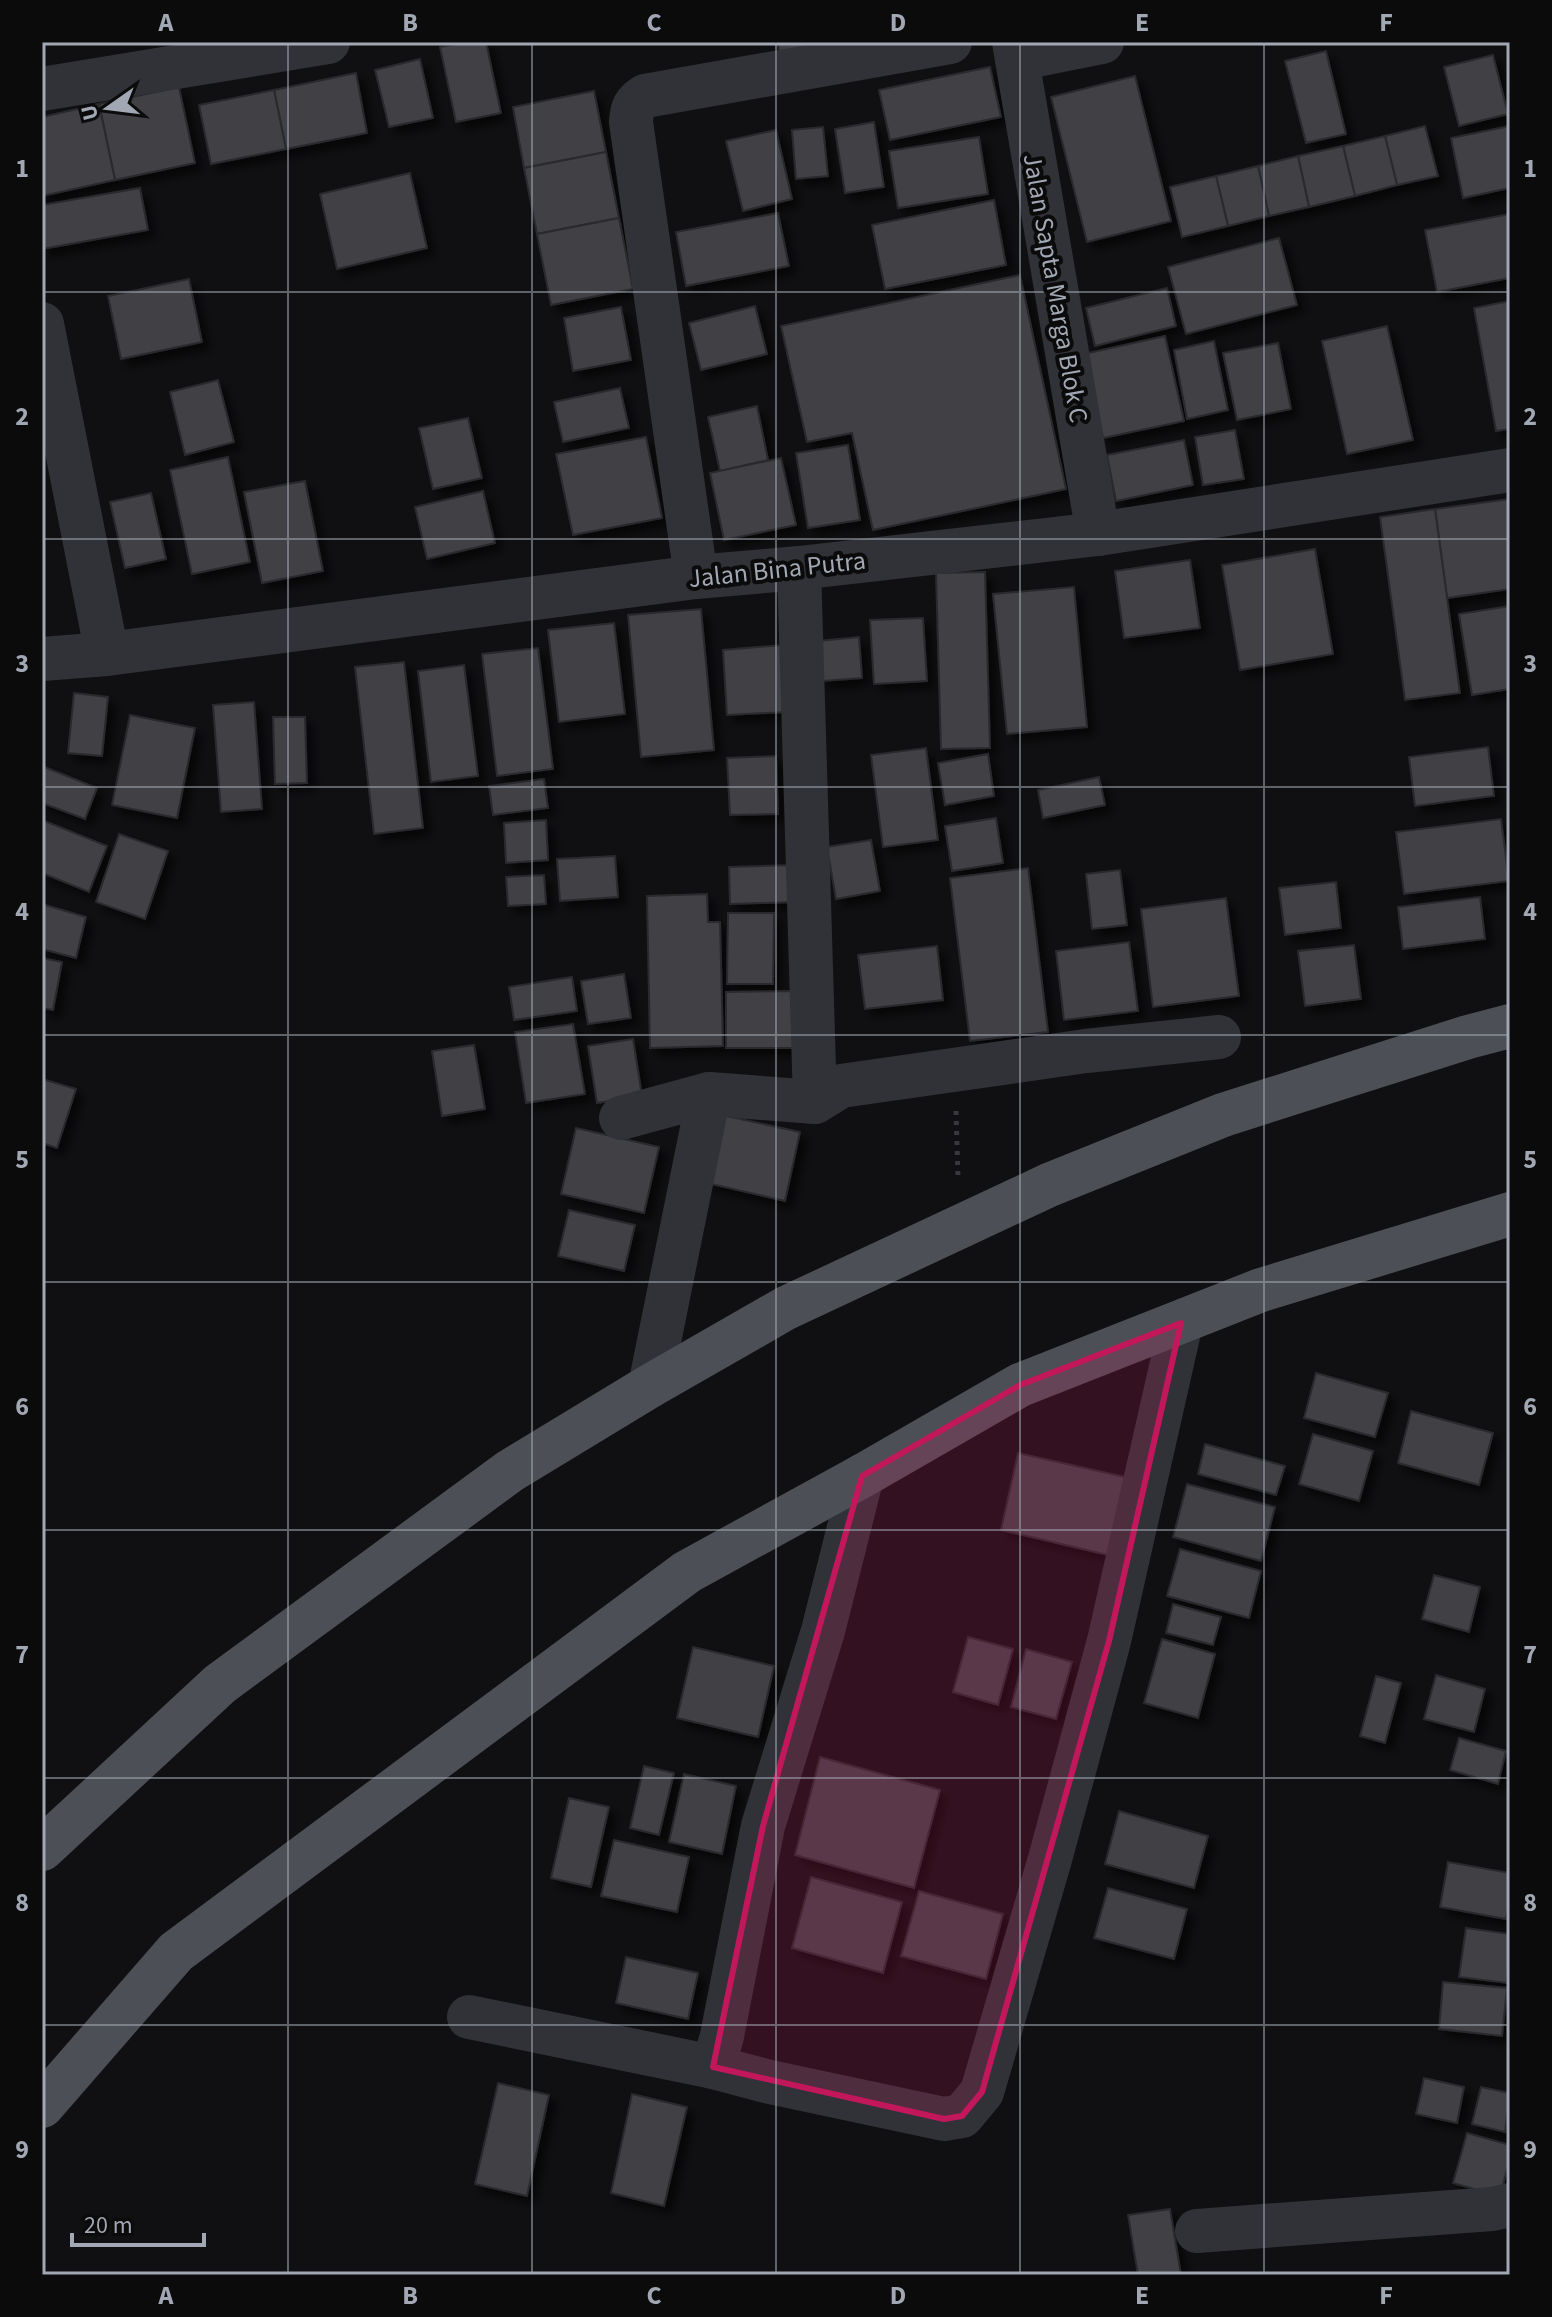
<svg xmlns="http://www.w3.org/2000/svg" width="1552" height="2317" font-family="'Source Sans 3',sans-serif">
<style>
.building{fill:#3f4045;stroke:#2a2a2e;stroke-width:2;filter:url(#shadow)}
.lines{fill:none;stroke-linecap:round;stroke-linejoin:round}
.path{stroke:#37393e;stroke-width:5;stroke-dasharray:4 6;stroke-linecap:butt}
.minor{stroke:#313237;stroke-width:44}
.tertiary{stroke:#313237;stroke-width:44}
.primary{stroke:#4d4f56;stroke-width:44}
.marked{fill:#c2185b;fill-opacity:0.2;stroke:#c2185b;stroke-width:6;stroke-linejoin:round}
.grid{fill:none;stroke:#a1a8b3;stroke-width:2;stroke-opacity:0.55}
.labels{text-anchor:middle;stroke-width:8;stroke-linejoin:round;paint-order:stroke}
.street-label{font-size:26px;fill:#a1a8b3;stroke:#0b0b0c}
.neatline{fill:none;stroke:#a1a8b3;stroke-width:3}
.grid-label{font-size:26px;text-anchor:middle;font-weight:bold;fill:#a1a8b3}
</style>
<defs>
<filter id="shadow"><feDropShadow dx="7" dy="7" stdDeviation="4" flood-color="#0009"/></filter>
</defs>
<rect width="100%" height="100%" fill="#101012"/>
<g class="building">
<path d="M466 42H486L501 113 456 122 440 47Z"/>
<path d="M777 42H855L780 55Z"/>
<path d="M1326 51 1346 134 1306 143 1285 61Z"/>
<path d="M1493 55 1508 114 1459 126 1444 67Z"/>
<path d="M420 59 433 118 389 127 375 70Z"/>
<path d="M990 67 1001 117 890 140 879 90Z"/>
<path d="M356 73 367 133 286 149 274 90Z"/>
<path d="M1135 76 1171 221 1087 242 1051 97Z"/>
<path d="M179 87 195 163 115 180 99 104Z"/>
<path d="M274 90 286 149 211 164 199 105Z"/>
<path d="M594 91 606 152 524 168 513 107Z"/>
<path d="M99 104 115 180 42 196V117Z"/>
<path d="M874 122 884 187 845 193 835 129Z"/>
<path d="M1425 126 1438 176 1397 185 1385 136Z"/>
<path d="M1510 126V188L1463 198 1451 138Z"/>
<path d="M823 127 828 176 796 179 792 130Z"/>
<path d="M776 130 792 199 743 211 726 141Z"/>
<path d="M1385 136 1397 185 1355 196 1343 146Z"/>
<path d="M979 137 988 194 898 208 889 151Z"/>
<path d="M1343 146 1355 196 1309 207 1298 156Z"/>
<path d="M606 152 619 218 537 234 524 168Z"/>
<path d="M1298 156 1309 207 1269 216 1258 166Z"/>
<path d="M1258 166 1269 216 1228 226 1216 176Z"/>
<path d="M410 173 427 248 337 269 320 194Z"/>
<path d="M1216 176 1228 226 1182 237 1170 187Z"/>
<path d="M140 188 148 230 42 249V205Z"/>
<path d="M994 200 1006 265 885 289 872 225Z"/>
<path d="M778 213 789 266 686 286 676 232Z"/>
<path d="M1510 214V278L1437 292 1425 230Z"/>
<path d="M619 218 633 289 551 305 537 234Z"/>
<path d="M1279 238 1297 305 1186 334 1168 267Z"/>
<path d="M1020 275 1066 489 873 530 852 433 807 442 781 326Z"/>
<path d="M189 279 202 342 121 359 108 296Z"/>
<path d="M1167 288 1176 326 1095 346 1086 308Z"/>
<path d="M1510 301V429L1496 431 1474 308Z"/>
<path d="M755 306 767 354 701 370 689 323Z"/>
<path d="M621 307 631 360 573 371 564 318Z"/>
<path d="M1387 326 1413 440 1347 454 1322 341Z"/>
<path d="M1165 336 1184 421 1103 438 1084 354Z"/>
<path d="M1214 341 1228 410 1187 419 1174 350Z"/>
<path d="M1278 343 1291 409 1237 420 1223 353Z"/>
<path d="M218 380 234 442 185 455 170 392Z"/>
<path d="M620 388 629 428 563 442 554 402Z"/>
<path d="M757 406 768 460 720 471 708 417Z"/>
<path d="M468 418 482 478 433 489 419 428Z"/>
<path d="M1235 430 1244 479 1203 485 1195 437Z"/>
<path d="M646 437 662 518 573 535 556 454Z"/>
<path d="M1184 440 1193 485 1116 501 1107 455Z"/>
<path d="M848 445 860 520 808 528 796 453Z"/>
<path d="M228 457 250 562 192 574 170 470Z"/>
<path d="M781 458 796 525 724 540 710 473Z"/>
<path d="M305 481 323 571 262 583 244 492Z"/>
<path d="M483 491 495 543 427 559 415 507Z"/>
<path d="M151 493 166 559 125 568 110 502Z"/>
<path d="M1510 499V589L1447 598 1435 509Z"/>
<path d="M1435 509 1460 693 1405 700 1380 517Z"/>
<path d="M1315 549 1333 654 1240 670 1222 565Z"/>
<path d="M1190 560 1200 628 1124 638 1115 571Z"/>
<path d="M985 572 990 748 941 749 936 573Z"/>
<path d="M1074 587 1087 727 1007 734 993 594Z"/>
<path d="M1510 606V689L1472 695 1459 614Z"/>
<path d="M701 609 714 750 641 757 628 615Z"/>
<path d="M923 618 927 681 874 684 870 620Z"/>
<path d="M614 623 625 714 559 722 548 630Z"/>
<path d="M859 637 862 678 822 681 819 641Z"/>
<path d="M782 645 787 712 727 715 723 650Z"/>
<path d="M538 648 553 769 497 776 482 654Z"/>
<path d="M404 662 423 828 374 834 355 667Z"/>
<path d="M464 665 478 776 431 782 418 671Z"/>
<path d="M74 693 108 697 102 756 68 753Z"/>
<path d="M254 702 262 809 221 812 213 705Z"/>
<path d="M130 715 195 728 177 818 112 805Z"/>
<path d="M273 717H305L307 783 275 784Z"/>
<path d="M1488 747 1494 796 1415 806 1409 757Z"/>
<path d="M926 748 938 840 883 847 871 755Z"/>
<path d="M988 754 994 796 945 805 938 763Z"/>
<path d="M776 756 778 814 730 815 727 758Z"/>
<path d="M42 766 97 788 85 819 42 803Z"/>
<path d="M1099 777 1105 805 1043 818 1038 790Z"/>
<path d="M544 779 548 808 493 815 489 786Z"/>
<path d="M996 818 1003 863 952 871 945 826Z"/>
<path d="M1501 819 1509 881 1404 894 1396 832Z"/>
<path d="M42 820 107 846 89 892 42 873Z"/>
<path d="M546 820 548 860 506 863 504 823Z"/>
<path d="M119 834 168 851 145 919 96 902Z"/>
<path d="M871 840 880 891 836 899 827 847Z"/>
<path d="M615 856 618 897 560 901 557 859Z"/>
<path d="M794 865 795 902 730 904 729 867Z"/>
<path d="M1028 868 1048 1032 970 1041 950 878Z"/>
<path d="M1120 870 1127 925 1092 929 1086 874Z"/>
<path d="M544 875 546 904 508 906 506 877Z"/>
<path d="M1336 882 1341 928 1285 935 1279 888Z"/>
<path d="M707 894 708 922H720L723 1046 650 1048 647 896Z"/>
<path d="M1480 897 1485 939 1403 949 1398 907Z"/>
<path d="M1226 898 1239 996 1153 1007 1141 909Z"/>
<path d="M42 904 86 917 76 958 42 949Z"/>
<path d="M728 913H774L773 984H727Z"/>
<path d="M1129 942 1138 1011 1064 1020 1056 951Z"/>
<path d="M1354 945 1361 999 1305 1006 1298 951Z"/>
<path d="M937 946 943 1000 865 1009 858 955Z"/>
<path d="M42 958 62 962 53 1010 42 1008Z"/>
<path d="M624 974 631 1018 588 1024 581 981Z"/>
<path d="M572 977 577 1011 514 1020 509 987Z"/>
<path d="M793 991 794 1048H726V992Z"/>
<path d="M573 1024 585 1094 526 1103 515 1032Z"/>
<path d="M633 1039 642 1096 597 1103 588 1046Z"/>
<path d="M474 1045 485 1109 442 1116 432 1051Z"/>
<path d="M42 1079 76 1089 57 1148 42 1143Z"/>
<path d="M722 1115 800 1132 785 1201 707 1183Z"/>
<path d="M576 1128 659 1147 644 1213 561 1194Z"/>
<path d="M569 1210 635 1225 624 1271 558 1256Z"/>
<path d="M1316 1373 1388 1393 1375 1437 1304 1418Z"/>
<path d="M1411 1411 1493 1433 1479 1485 1398 1463Z"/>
<path d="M1313 1434 1373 1451 1359 1501 1299 1484Z"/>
<path d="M1205 1444 1285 1466 1276 1495 1198 1474Z"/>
<path d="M1018 1453 1125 1477 1108 1555 1001 1530Z"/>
<path d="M1187 1484 1275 1507 1261 1561 1173 1537Z"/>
<path d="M1180 1549 1261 1571 1249 1618 1167 1596Z"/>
<path d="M1434 1575 1480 1587 1469 1632 1422 1619Z"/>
<path d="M1173 1604 1221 1617 1213 1645 1166 1633Z"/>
<path d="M968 1637 1013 1649 998 1705 953 1692Z"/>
<path d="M1162 1639 1215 1654 1198 1718 1144 1703Z"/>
<path d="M693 1647 774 1666 758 1737 677 1718Z"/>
<path d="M1026 1649 1072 1662 1056 1719 1011 1707Z"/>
<path d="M1436 1675 1485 1689 1474 1732 1424 1719Z"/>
<path d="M1376 1676 1401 1683 1385 1743 1360 1736Z"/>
<path d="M1459 1738 1506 1751 1498 1784 1450 1770Z"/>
<path d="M820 1757 940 1790 914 1888 795 1855Z"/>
<path d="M644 1766 674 1773 659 1835 630 1828Z"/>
<path d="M684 1774 736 1786 722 1854 669 1842Z"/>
<path d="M569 1798 609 1807 591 1887 551 1878Z"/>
<path d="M1119 1811 1208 1836 1194 1888 1105 1864Z"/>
<path d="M614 1840 689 1857 677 1912 601 1896Z"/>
<path d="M1448 1862 1510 1873V1898L1506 1919 1440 1907Z"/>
<path d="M811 1877 902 1902 883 1973 792 1948Z"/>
<path d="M1108 1888 1187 1909 1174 1959 1094 1938Z"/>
<path d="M919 1891 1003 1914 986 1979 901 1956Z"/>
<path d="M1466 1928 1510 1934 1507 1983 1459 1977Z"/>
<path d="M626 1957 698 1973 688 2019 616 2003Z"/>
<path d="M1443 1982 1507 1988 1502 2036 1439 2029Z"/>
<path d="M1424 2078 1464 2087 1457 2123 1416 2114Z"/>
<path d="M498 2083 549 2095 527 2196 475 2184Z"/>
<path d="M1481 2087 1510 2093 1505 2132 1472 2124Z"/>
<path d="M632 2094 687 2107 664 2206 611 2193Z"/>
<path d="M1467 2133 1510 2145V2158L1500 2196 1453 2183Z"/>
<path d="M1170 2209 1181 2275H1138L1128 2215Z"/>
</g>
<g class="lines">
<path class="path" d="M956 1111 958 1177"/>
<g class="minor">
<path d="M1014 42 1098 534"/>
<path d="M1017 59 1102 42"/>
<path d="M42 89 328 42"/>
<path d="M42 324 107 654"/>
<path d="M799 568 815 1102"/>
<path d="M696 577 631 122C632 108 634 103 645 96L950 42"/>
<path d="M621 1118 709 1094 815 1102 841 1086 1086 1051 1219 1037"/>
<path d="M650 1386 709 1094"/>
<path d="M469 2017 713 2067 722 2036 763 1826 823 1631 862 1476"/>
<path d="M713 2067 770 2082 944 2119 962 2116 982 2092 1050 1859 1109 1641 1181 1323"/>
<path d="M1197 2231 1492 2209 1510 2205"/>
</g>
<path class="tertiary" d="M42 659 107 654 696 577 799 568 1098 534 1510 470"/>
<g class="primary">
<path d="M42 1849 220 1684 510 1471 650 1386 786 1308 1049 1185 1223 1115 1468 1037 1510 1026"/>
<path d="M42 2106 176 1952 687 1572 862 1476 1020 1385 1261 1290 1510 1214"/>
</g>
</g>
<path class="marked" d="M1181 1323 1109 1641 982 2092 962 2116 944 2119 713 2067 763 1826 862 1476 1020 1385Z"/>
<path class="grid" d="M288 42V2275M532 42V2275M776 42V2275M1020 42V2275M1264 42V2275M42 292H1510M42 539H1510M42 787H1510M42 1035H1510M42 1282H1510M42 1530H1510M42 1778H1510M42 2025H1510"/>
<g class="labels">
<g class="street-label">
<text transform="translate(1056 288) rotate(80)" y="9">Jalan Sapta Marga Blok C</text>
<text transform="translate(777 569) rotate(-6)" y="9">Jalan Bina Putra</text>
</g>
</g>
<rect width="1552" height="2317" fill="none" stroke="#0b0b0c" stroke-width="88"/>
<g transform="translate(108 108) rotate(256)" stroke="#0b0b0c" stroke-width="6" paint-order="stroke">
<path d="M0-6L14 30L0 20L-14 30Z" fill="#a1a8b3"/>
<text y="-12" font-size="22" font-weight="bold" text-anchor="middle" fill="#a1a8b3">U</text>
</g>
<path d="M72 2233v12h132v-12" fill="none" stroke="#a1a8b3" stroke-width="4"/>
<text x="84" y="2233" font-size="24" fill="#a1a8b3" stroke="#0b0b0c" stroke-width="6" paint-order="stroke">20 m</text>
<rect x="44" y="44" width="1464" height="2229" class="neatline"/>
<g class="grid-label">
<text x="166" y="31">A</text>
<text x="410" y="31">B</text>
<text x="654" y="31">C</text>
<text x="898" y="31">D</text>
<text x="1142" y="31">E</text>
<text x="1386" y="31">F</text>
<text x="22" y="177">1</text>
<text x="1530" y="177">1</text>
<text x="22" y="425">2</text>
<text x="1530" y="425">2</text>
<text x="22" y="672">3</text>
<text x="1530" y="672">3</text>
<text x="22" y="920">4</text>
<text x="1530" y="920">4</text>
<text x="22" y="1168">5</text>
<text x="1530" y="1168">5</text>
<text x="22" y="1415">6</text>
<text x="1530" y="1415">6</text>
<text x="22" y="1663">7</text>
<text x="1530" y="1663">7</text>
<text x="22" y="1911">8</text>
<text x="1530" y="1911">8</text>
<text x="22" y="2158">9</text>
<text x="1530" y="2158">9</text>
<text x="166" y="2304">A</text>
<text x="410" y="2304">B</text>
<text x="654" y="2304">C</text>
<text x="898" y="2304">D</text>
<text x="1142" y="2304">E</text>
<text x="1386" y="2304">F</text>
</g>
</svg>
